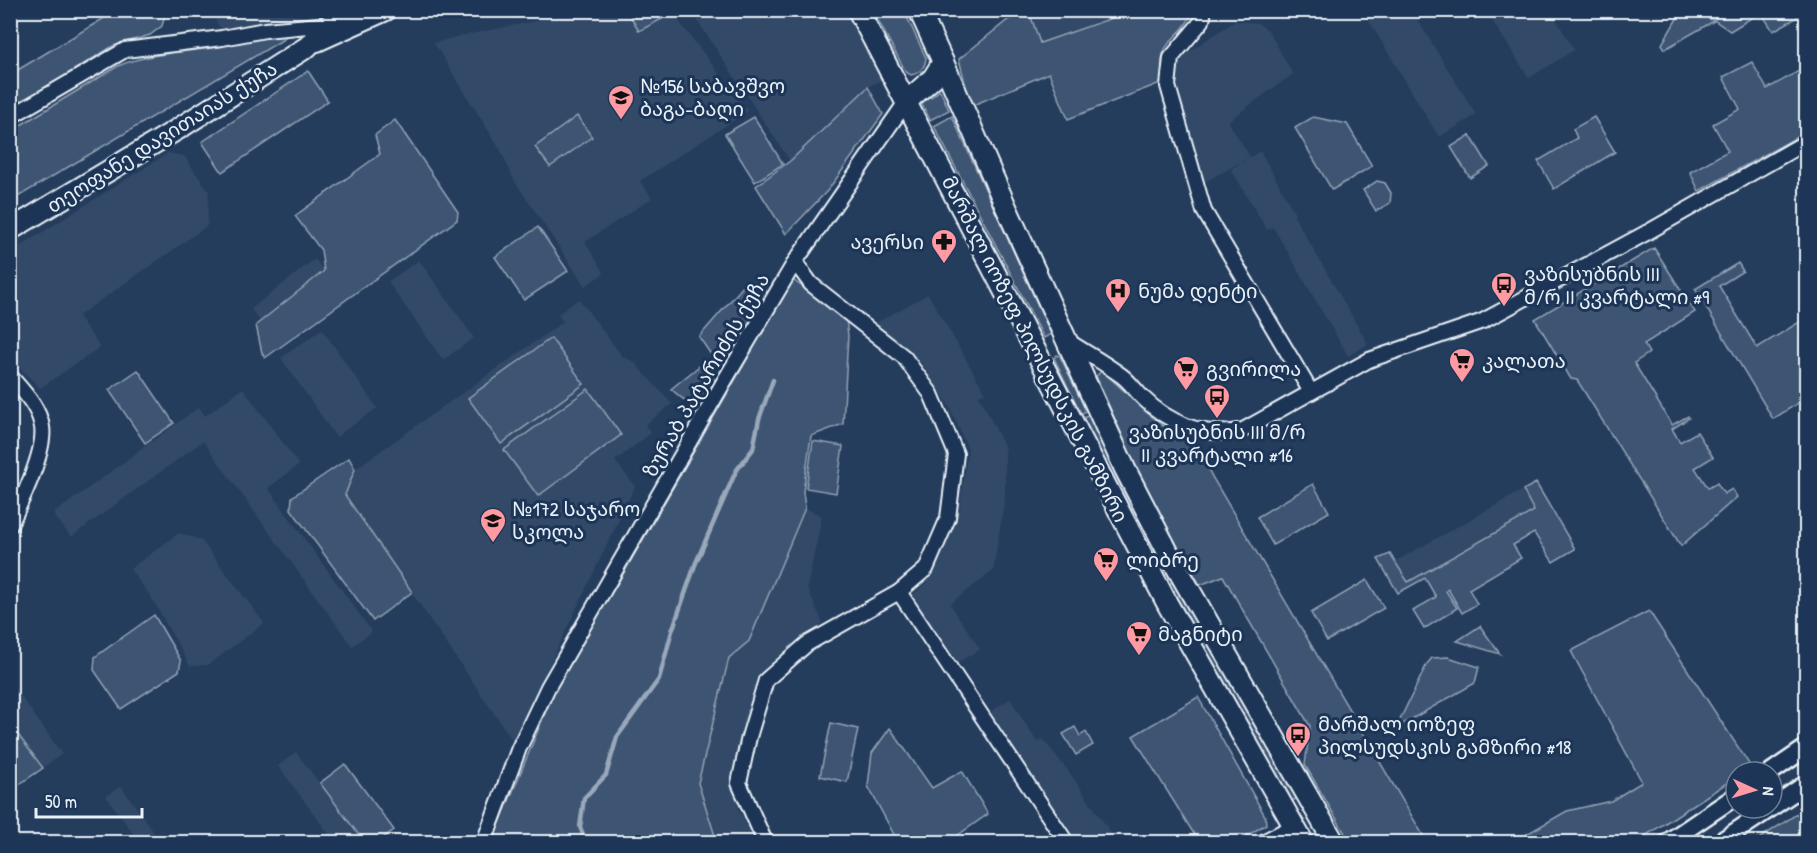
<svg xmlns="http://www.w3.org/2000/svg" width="1817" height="853" font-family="'Patrick Hand','Noto Sans Georgian',sans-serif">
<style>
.built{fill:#334a68}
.green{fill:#3e5472;stroke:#93a2b5;stroke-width:1.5}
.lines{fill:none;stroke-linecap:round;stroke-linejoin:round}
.stream{stroke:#99a8ba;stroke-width:4.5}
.minor-casing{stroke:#e8f1f8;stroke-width:18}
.tertiary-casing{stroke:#e8f1f8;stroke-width:21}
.secondary-casing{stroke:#e8f1f8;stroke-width:24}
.minor{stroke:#1d3557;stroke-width:14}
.tertiary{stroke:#1d3557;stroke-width:16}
.secondary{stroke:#1d3557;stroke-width:20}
.labels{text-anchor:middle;stroke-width:6;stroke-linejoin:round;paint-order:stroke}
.poi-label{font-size:20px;fill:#e8f1f8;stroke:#1d3557;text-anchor:start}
.street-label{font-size:20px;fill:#e8f1f8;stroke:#1d3557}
</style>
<rect width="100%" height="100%" fill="#253d5d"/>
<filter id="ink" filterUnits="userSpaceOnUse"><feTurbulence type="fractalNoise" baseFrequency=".0167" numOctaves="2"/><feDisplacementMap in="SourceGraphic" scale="12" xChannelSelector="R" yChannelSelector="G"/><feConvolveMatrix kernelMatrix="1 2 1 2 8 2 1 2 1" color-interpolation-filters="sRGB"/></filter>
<g filter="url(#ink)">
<g class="built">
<path d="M1121 10V14L1039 43 1030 14 1009 19 1005 11Z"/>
<path d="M209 11H306L299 15 222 31Z"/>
<path d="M585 11H671L748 111 640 181 652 198 585 242 604 273 585 286 514 180 501 151 434 43 456 37Z"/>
<path d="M691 11H845L881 80 868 87 790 161Z"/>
<path d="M1363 11H1412L1476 115 1439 137Z"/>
<path d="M1486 11H1551L1574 50 1529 78Z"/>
<path d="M1235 21 1257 23 1268 30 1293 74 1228 121 1250 157 1201 184 1173 62Z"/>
<path d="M1260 151 1295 213 1294 216 1368 344 1348 356 1273 227 1267 230 1231 169Z"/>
<path d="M168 153 184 156 209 192 207 226 78 316 100 347 40 388 11 359V252Z"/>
<path d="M315 259 324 271 260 321 251 309Z"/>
<path d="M419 260 474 338 443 360 388 282Z"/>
<path d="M928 294 985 392 979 395 1005 448V496L993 571 950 604 980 649 954 665 908 598 929 581 958 519 968 449 948 404 921 362 876 323Z"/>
<path d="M579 299 622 356 634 362 672 404 645 425 651 433 615 461 635 486 513 741 345 495 355 469 563 322 558 314Z"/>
<path d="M322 329 377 408 336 437 281 358Z"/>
<path d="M243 388 299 465 268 488 372 632 352 646 203 441 71 537 53 514 199 407 205 416Z"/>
<path d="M1523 490 1534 511 1407 582 1396 561Z"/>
<path d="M805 508 822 516 807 588 823 623 777 657 757 676 731 777 738 809 756 842H717L698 783 729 658 749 641Z"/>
<path d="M179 533 201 540 264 623 208 665 190 666 151 597 130 569Z"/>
<path d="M10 670 15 688 62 754 43 768 11 724Z"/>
<path d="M1010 699 1037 742 1043 739 1072 776 1117 842H1073L987 714Z"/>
<path d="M296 752 318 781 363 842H335L278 766Z"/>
<path d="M121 786 161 842H133L137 839 106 796Z"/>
</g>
<g class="green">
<path d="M643 10 657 11 662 19 639 31 631 17Z"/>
<path d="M1682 10 1694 11 1714 21 1665 49 1662 44Z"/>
<path d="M116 11H166L162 26 150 35 113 46 11 109V74Z"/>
<path d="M873 11H904L926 58C925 67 921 73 911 75L906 72Z"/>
<path d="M1121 11H1193C1180 44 1155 36 1163 82L1068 119 1049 73 971 106 959 59 1009 19 1030 14 1040 43 1121 15Z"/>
<path d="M1701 11 1799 10V11L1798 17 1773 31 1761 12 1730 31Z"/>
<path d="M283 33 286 35 284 39 11 201V131L118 66C150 53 185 52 219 47 240 43 262 38 283 33Z"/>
<path d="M1752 62 1767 89 1806 67V132L1699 191 1690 172 1728 151 1713 124 1740 109 1723 77Z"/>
<path d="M308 71 328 101 222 172 202 142Z"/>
<path d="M868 87 883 114 828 190 786 234 756 186 790 161Z"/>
<path d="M940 90 949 110 930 120 919 98 931 97Z"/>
<path d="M577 116 592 137 550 167 535 147Z"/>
<path d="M952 116 1051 334 1044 338 934 126Z"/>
<path d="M754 117 783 164 755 182 725 134Z"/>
<path d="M1313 117 1347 124 1372 166 1332 190 1295 128Z"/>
<path d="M1594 117 1615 152 1554 189 1538 161 1577 138 1573 129Z"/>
<path d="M395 120 458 212 457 220 265 358 262 353 256 325 324 271 321 250 295 216 380 154 375 135Z"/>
<path d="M1470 135 1489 166 1470 178 1451 147Z"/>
<path d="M1377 181 1385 183 1391 193 1390 203 1376 211 1363 190Z"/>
<path d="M538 227 568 271 524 300 495 257Z"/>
<path d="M1654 248 1695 312 1644 344 1649 353 1634 363 1672 425 1688 416 1689 418 1672 429 1680 442 1697 432 1713 457 1695 468 1708 488 1717 483 1724 494 1732 489 1737 497 1681 546 1577 380 1571 379 1535 319Z"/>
<path d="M1738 263 1743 271 1719 286 1757 348 1806 318V398L1773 419 1695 289Z"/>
<path d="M793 280 846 319 848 336 843 424 811 436 803 492 805 508 749 641 729 658 698 783 717 842H492L560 677 622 576Z"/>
<path d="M754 282 767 292 723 367 712 356 699 337 746 283Z"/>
<path d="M551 338 584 384 501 444 468 398Z"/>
<path d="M1057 355 1060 356 1086 411 1081 414 1054 358Z"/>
<path d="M703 363 715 381 702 405 683 399 671 389Z"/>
<path d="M138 370 174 423 145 443 109 390Z"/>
<path d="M1102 371 1170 432 1196 441 1211 475 1427 842H1350L1305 765 1310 726 1223 576 1200 585 1150 499 1096 376Z"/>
<path d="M588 389 621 435 538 496 504 450Z"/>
<path d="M1089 415 1136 511 1172 577 1167 580 1131 515 1083 418Z"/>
<path d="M813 441 843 446 836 493 806 488Z"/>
<path d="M349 458 355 469 345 495 412 592 373 621 291 509 292 497Z"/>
<path d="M1536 483 1575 549 1553 562 1534 533 1513 545 1521 558 1469 589 1477 604 1462 613 1448 589 1446 591 1457 608 1424 629 1413 611 1436 597 1425 578 1398 593 1378 559 1390 554 1408 582 1534 511 1523 490Z"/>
<path d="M1313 484 1329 512 1273 545 1257 517Z"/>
<path d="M1367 580 1384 608 1327 641 1311 613Z"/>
<path d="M1174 581 1298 798 1292 801 1169 584Z"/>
<path d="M1649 611 1751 767 1743 772H1736V777L1636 842H1513L1567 811 1611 801 1642 782 1571 651Z"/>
<path d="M154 615 181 661 179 671 121 709 94 670 95 657Z"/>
<path d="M1480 626 1500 654 1457 641Z"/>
<path d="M1448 657 1479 667 1475 683 1396 728 1427 664 1432 658Z"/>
<path d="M1198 697 1265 816 1266 824 1237 842H1199L1133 736Z"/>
<path d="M831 723 858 729 847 782 820 776Z"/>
<path d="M10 724 43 768 11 790H10Z"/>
<path d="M1075 727 1080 736 1086 732 1093 745 1076 755 1063 734Z"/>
<path d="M890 728 932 788 962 771 988 814 948 842H898L868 786 872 753Z"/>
<path d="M345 764 394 830 377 842H364L320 783Z"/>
<path d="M1806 808V842H1754Z"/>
</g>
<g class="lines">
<path class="stream" d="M586 842 580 827 584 798 606 775 617 737 659 679 672 631 695 565 736 471 753 449 759 419 773 380"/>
<defs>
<g id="minor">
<path d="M1204 10 1202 21 1171 58 1168 86 1204 211 1311 392"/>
<path d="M10 117 125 50 222 38 265 30 330 24"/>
<path d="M1068 341C1086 353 1105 363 1122 376 1130 382 1135 390 1142 397 1168 423 1206 439 1243 430L1369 360 1483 321 1648 232 1806 142"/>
<path d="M10 376C23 391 39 407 42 427 46 451 21 502 10 525"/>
<path d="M899 592 1066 842"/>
<path d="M484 842 519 748 548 687 722 385 795 262 906 102"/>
<path d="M765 842 739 783 749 737 766 680 807 644 899 592 926 569 948 518 956 454 931 394 904 357 811 284 795 262"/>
<path d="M1263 842 1294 826"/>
</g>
<g id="tertiary">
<path d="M1771 772 1806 748"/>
<path d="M1772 807 1806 784"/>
<path d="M1668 842 1736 796"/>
<path d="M1720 842 1771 808"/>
</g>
<g id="secondary">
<path d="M858 10 1168 605 1303 842"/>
<path d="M919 10 943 62 1006 207 1125 469 1170 556 1334 842"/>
<path d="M317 41 386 10"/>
<path d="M906 102 933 78 943 62"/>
<path d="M10 230 178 129 307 47 344 10"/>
</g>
</defs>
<use href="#minor" class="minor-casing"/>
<use href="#tertiary" class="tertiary-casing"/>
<use href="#secondary" class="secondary-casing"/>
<use href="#minor" class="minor"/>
<use href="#tertiary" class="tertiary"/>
<use href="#secondary" class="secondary"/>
</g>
</g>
<defs>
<symbol id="school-pin" viewBox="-11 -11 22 30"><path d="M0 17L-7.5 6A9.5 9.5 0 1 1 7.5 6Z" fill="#ff9aa2" stroke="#1d3557"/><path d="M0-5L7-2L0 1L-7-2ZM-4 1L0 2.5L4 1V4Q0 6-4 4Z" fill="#111"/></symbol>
<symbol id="pharmacy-pin" viewBox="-11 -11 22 30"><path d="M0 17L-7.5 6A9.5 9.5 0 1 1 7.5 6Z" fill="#ff9aa2" stroke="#1d3557"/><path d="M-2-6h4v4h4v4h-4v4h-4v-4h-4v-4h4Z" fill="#111"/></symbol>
<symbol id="bus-pin" viewBox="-11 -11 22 30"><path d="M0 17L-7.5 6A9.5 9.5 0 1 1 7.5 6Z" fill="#ff9aa2" stroke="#1d3557"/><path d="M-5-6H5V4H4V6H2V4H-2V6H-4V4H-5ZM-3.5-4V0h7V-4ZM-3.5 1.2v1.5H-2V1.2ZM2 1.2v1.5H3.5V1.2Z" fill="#111"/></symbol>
<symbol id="hospital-pin" viewBox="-11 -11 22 30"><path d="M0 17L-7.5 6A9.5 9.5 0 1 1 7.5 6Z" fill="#ff9aa2" stroke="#1d3557"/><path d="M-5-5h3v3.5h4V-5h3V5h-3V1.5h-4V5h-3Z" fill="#111"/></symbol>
<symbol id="supermarket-pin" viewBox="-11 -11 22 30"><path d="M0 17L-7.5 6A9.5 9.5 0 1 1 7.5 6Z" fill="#ff9aa2" stroke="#1d3557"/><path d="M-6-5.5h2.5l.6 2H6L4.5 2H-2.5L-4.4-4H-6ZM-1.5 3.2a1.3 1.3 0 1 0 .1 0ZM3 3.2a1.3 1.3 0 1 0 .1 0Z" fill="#111"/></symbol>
</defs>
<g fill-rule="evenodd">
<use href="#school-pin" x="606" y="83" width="30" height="40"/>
<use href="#pharmacy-pin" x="929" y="227" width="30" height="40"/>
<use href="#bus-pin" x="1489" y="270" width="30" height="40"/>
<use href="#hospital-pin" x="1103" y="276" width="30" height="40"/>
<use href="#supermarket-pin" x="1447" y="346" width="30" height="40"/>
<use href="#supermarket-pin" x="1171" y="354" width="30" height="40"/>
<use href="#bus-pin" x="1202" y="382" width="30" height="40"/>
<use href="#school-pin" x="478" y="506" width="30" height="40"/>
<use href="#supermarket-pin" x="1091" y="545" width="30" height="40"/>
<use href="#supermarket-pin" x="1124" y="619" width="30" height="40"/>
<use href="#bus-pin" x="1283" y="720" width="30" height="40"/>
</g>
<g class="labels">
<g class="poi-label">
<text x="640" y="93">№156 საბავშვო<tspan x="640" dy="23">ბაგა-ბაღი</tspan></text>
<text x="924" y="249" text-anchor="end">ავერსი</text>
<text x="1524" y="281">ვაზისუბნის III<tspan x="1524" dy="23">მ/რ II კვარტალი #9</tspan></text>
<text x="1138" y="298">ნუმა დენტი</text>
<text x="1482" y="368">კალათა</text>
<text x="1206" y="376">გვირილა</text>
<text x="1217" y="439" text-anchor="middle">ვაზისუბნის III მ/რ<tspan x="1217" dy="23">II კვარტალი #16</tspan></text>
<text x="512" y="516">№172 საჯარო<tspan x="512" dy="23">სკოლა</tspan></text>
<text x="1126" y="567">ლიბრე</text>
<text x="1158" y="641">მაგნიტი</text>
<text x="1318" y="731">მარშალ იოზეფ<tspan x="1318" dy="23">პილსუდსკის გამზირი #18</tspan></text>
</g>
<g class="street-label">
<text transform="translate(162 137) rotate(-32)" y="7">თეოფანე დავითაიას ქუჩა</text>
<text transform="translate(1035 349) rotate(63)" y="7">მარშალ იოზეფ პილსუდსკის გამზირი</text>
<text transform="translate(706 375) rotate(-60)" y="7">ზურაბ პატარიძის ქუჩა</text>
</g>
</g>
<rect width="1817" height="853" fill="none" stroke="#1d3557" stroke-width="36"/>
<rect x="18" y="18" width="1781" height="817" fill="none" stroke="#e8f1f8" stroke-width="2" filter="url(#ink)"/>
<g transform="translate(1754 790) rotate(94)"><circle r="28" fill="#1d3557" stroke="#6e8097" stroke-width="1.5"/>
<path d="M0-4.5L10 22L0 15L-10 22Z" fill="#ff9aa2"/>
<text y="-9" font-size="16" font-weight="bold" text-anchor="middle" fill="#e8f1f8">N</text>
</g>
<path d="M36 808v9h106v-9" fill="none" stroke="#e8f1f8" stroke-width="3"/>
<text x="45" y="808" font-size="18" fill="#e8f1f8" stroke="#1d3557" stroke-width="4.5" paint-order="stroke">50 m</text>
</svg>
